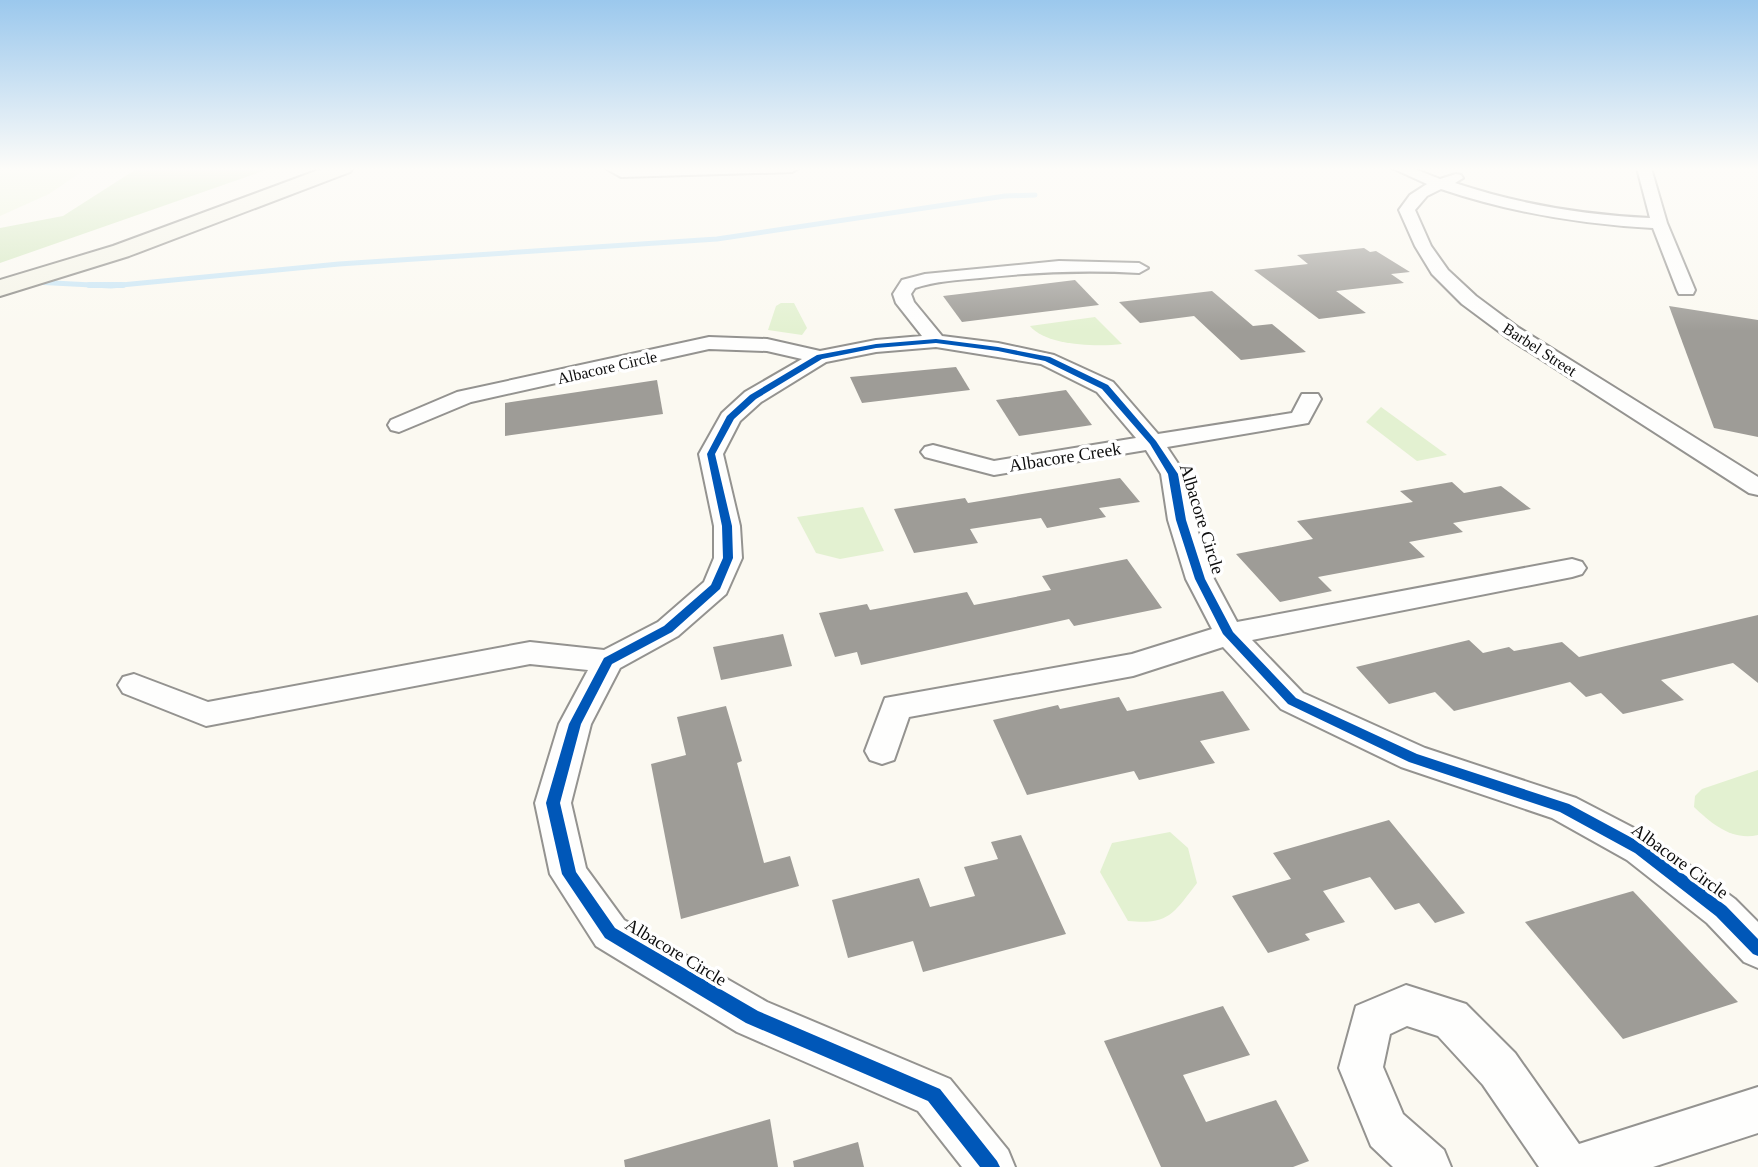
<svg xmlns="http://www.w3.org/2000/svg" width="1758" height="1167" font-family="Georgia,serif">
<style>
.green{fill:#e3f1d1}
.forest{fill:#d4e8bf}
.pitch{fill:#edf5db}
.lines{fill:none;stroke-linecap:round;stroke-linejoin:round}
.stream-far1{stroke:#c8e5f5;stroke-width:5}
.stream{stroke:#c8e5f5;stroke-width:6}
.building{fill:#9e9c97}
.street-casing{stroke:#949390;stroke-width:4}
.secondary-casing{stroke:#8b8a86;stroke-width:4}
.street{fill:#fefefd;fill-rule:evenodd}
.secondary{fill:#f5f4e8;fill-rule:evenodd}
.cycleway-casing{stroke:#fff;stroke-width:5}
.cycleway{fill:#0057b8;fill-rule:evenodd}
.labels{text-anchor:middle;stroke-width:7;stroke-linejoin:round;paint-order:stroke}
.far-street-label{font-size:16px;fill:#0d0d0d;stroke:#fff}
.street-label{font-size:18px;fill:#0d0d0d;stroke:#fff}
</style>
<rect width="100%" height="100%" fill="#fbf9f1"/>
<g class="green">
<path d="M781 303H794L807 328 802 335 768 330 776 306Z"/>
<path d="M1095 317 1122 344C1098 347 1046 346 1030 326Z"/>
<path d="M1381 407 1447 455 1417 461 1366 422Z"/>
<path d="M863 507 884 551 840 559 816 553 797 517Z"/>
<path d="M1758 770V835C1732 841 1712 824 1694 807L1695 796 1702 789Z"/>
<path d="M1170 832 1188 848 1197 883C1173 914 1169 925 1128 921L1100 872 1112 843Z"/>
</g>
<path class="forest" d="M138 168H272L0 263V228L63 216Z"/>
<path class="pitch" d="M0 168H87L49 194 0 216Z"/>
<g class="lines">
<path class="stream-far1" d="M34 282 111 286 339 264 717 239 1005 196 1035 195"/>
<path class="stream" d="M89 285H123"/>
</g>
<g class="building">
<path d="M1364 248 1370 252 1376 251 1410 272 1391 274 1404 283 1336 291 1366 313 1319 319 1254 270 1308 264 1297 255Z"/>
<path d="M1075 280 1099 305 962 322 943 296Z"/>
<path d="M1212 291 1253 326 1272 324 1306 352 1241 360 1194 316 1140 323 1119 302Z"/>
<path d="M1669 306 1758 320V437L1714 428Z"/>
<path d="M956 367 970 390 862 403 850 377Z"/>
<path d="M657 380 663 414 505 436V403Z"/>
<path d="M1066 390 1092 425 1019 436 996 400Z"/>
<path d="M1120 478 1140 502 1099 508 1106 517 1047 528 1041 518 970 529 978 543 914 553 894 509 965 498 968 503Z"/>
<path d="M1452 482 1464 493 1501 486 1531 509 1453 523 1463 532 1409 542 1425 557 1318 577 1332 591 1280 602 1236 554 1313 539 1297 521 1413 502 1400 491Z"/>
<path d="M1127 559 1162 608 1074 626 1069 619 861 665 857 652 835 657 819 613 867 604 870 610 967 592 974 605 1051 590 1042 576Z"/>
<path d="M1758 615V683L1733 663 1661 680 1684 700 1623 714 1601 693 1586 697 1570 682 1454 711 1435 692 1389 704 1356 667 1469 640 1483 653 1509 647 1514 651 1562 642 1579 657Z"/>
<path d="M783 634 792 666 721 680 713 647Z"/>
<path d="M1223 691 1250 730 1200 741 1215 763 1139 780 1134 771 1027 795 993 720 1058 705 1060 709 1119 697 1127 711Z"/>
<path d="M726 706 742 761 737 763 764 863 790 856 799 886 681 919 651 764 686 755 677 717Z"/>
<path d="M1389 820 1465 913 1435 923 1419 903 1395 910 1370 877 1323 891 1345 922 1305 934 1310 940 1268 953 1232 896 1291 879 1273 853Z"/>
<path d="M1021 835 1066 934 923 972 913 941 848 958 832 900 919 878 930 907 975 896 964 867 998 859 991 842Z"/>
<path d="M1633 891 1738 1002 1623 1039 1525 922Z"/>
<path d="M1223 1006 1250 1055 1183 1075 1206 1122 1276 1100 1309 1161 1293 1167H1161L1104 1041Z"/>
<path d="M770 1119 778 1167H625L624 1160Z"/>
<path d="M858 1142 864 1167H794L793 1161Z"/>
</g>
<g class="lines">
<defs>
<g id="street">
<path d="M605 168 624 169 799 168 792 172 621 177Z"/>
<path d="M1392 168H1412L1440 179 1456 174 1461 175 1463 178 1455 183C1518 204 1583 215 1650 218L1637 168H1651L1667 223 1695 290 1693 294H1679L1677 290 1653 228C1580 224 1509 212 1441 189L1427 196 1415 210 1431 246 1448 270 1476 296 1519 328 1758 477V495L1749 493 1505 336 1462 304 1432 274 1415 246 1399 210 1410 195 1427 184Z"/>
<path d="M1059 261 1139 263 1148 268 1139 273C1086 270 1033 272 980 278 958 280 936 281 915 288L911 294 914 302 942 336 998 343 1054 355 1113 382 1158 434 1292 413 1302 394H1318L1321 399 1308 423 1167 447 1185 474 1194 520 1214 579 1237 622 1572 559 1582 562 1586 568 1582 574 1572 577 1252 640 1303 693 1425 748 1576 798 1653 838 1735 899 1758 922V968L1744 962 1707 923 1627 860 1552 818 1401 767 1281 709 1223 647 1133 676 909 717 894 760 882 764 870 760 865 751 885 698 1132 654 1212 629 1186 579 1168 520 1161 474 1146 450 994 475 925 457 921 452 925 447 933 445 994 461 1136 438 1097 392 1041 364 936 347 876 352 826 362 761 402 740 421 723 454 740 526 742 558 726 594 678 636 620 668 591 724 571 803 586 868 624 920 767 1002 950 1079 1008 1150 1015 1167H962L918 1111 737 1032 596 946 550 874 535 803 559 724 588 670 530 664 206 726 123 693 118 685 123 677 134 674 208 702 530 642 604 650 658 622 704 582 714 558V526L699 454 722 413 745 392 802 359 767 351 709 349 471 402 399 432 391 430 388 425 391 420 457 392 709 337 767 339 820 351 876 340 922 336 896 303 893 294 902 280 925 274Z"/>
<path d="M1406 985 1466 1004 1515 1053 1579 1144 1758 1087V1133L1653 1167H1539L1483 1085 1438 1036 1407 1026 1390 1034 1383 1067 1403 1114 1444 1150 1451 1167H1393L1371 1146 1339 1068 1356 1006Z"/>
</g>
<path id="secondary" d="M324 168H353L350 172 129 256 0 296V280L113 246Z"/>
</defs>
<use href="#street" class="street-casing"/>
<use href="#secondary" class="secondary-casing"/>
<use href="#street" class="street"/>
<use href="#secondary" class="secondary"/>
<defs>
<path id="cycleway" d="M936 339 998 347 1050 357 1108 385 1156 441 1178 474 1186 520 1205 579 1233 632 1296 698 1417 754 1569 804 1645 845 1726 906 1758 939V956L1753 954 1716 916 1635 853 1560 812 1409 762 1288 704 1223 634 1195 579 1176 520 1168 474 1150 444 1102 389 1045 361 998 351 936 343 876 348 822 359 756 399 734 419 715 454 732 526 733 558 720 589 672 632 612 664 581 724 560 803 576 872 615 928 758 1011 940 1089 997 1161 1000 1167H980L928 1101 746 1023 605 938 562 874 546 803 569 724 604 658 664 626 711 585 723 558 722 526 707 454 727 416 750 395 817 355 876 344Z"/>
</defs>
<use href="#cycleway" class="cycleway-casing"/>
<use href="#cycleway" class="cycleway"/>
</g>
<linearGradient id="sky" x2="0" y2="1"><stop stop-color="#9bc8ed"/><stop offset="0.51" stop-color="#fdfcf9"/><stop offset="1" stop-color="#fdfcf9" stop-opacity="0"/></linearGradient>
<rect width="1758" height="331" fill="url(#sky)"/>
<g class="labels">
<g class="far-street-label">
<text transform="translate(1540 349) rotate(33)" y="6">Barbel Street</text>
<text transform="translate(607 367) rotate(-13)" y="6">Albacore Circle</text>
</g>
<g class="street-label">
<text transform="translate(1065 457) rotate(-9)" y="6">Albacore Creek</text>
<text transform="translate(1202 519) rotate(73)" y="6">Albacore Circle</text>
<text transform="translate(1680 861) rotate(36)" y="6">Albacore Circle</text>
<text transform="translate(676 952) rotate(31)" y="6">Albacore Circle</text>
</g>
</g>
</svg>
